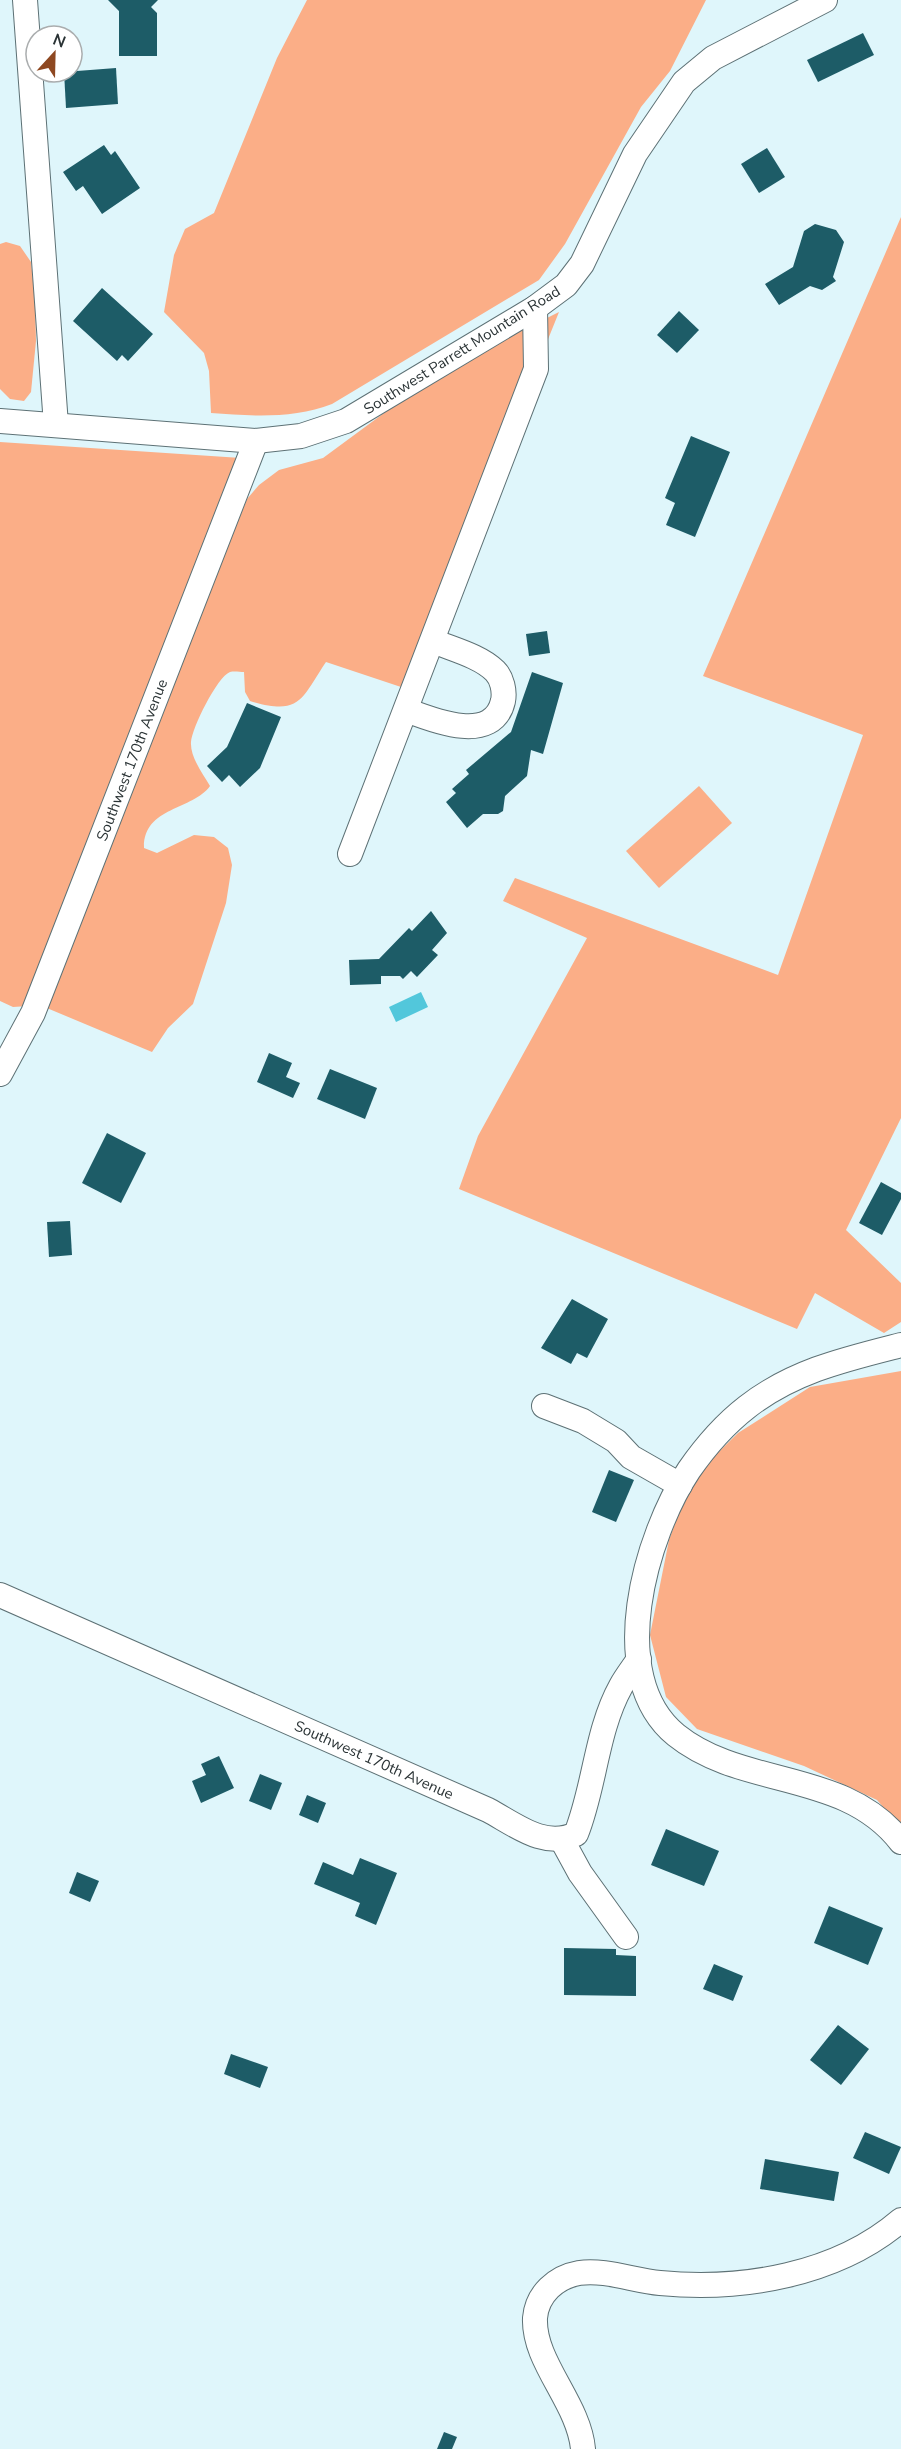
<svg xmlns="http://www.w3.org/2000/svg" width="901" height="2449" font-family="'Nunito Sans',sans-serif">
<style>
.green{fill:#fbae87}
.water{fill:#52c7db}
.building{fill:#1d5c67}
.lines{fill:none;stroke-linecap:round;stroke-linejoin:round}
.minor-casing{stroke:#5d7175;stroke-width:26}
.minor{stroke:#fff;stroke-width:24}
.labels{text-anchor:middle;stroke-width:6;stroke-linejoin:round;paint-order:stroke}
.street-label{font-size:15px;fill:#2a3335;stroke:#fff}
</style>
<rect width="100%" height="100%" fill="#dff6fb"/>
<g class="green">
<path d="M307 0H706L670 71 641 107 565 244 539 280 332 404C294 419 251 416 211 413L209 371 204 353 164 312 174 255 185 229 214 213 277 58Z"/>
<path d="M901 217V1118L846 1230 901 1283V1322L884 1333 815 1293 797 1329 459 1189 478 1136 587 938 503 901 515 878 778 975 863 735 703 676Z"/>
<path d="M6 242 20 246 31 262 35 299 36 341 31 392 24 401 10 399 0 389V244Z"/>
<path d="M559 312 407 689 326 662C301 699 301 716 250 701L245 692 244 672C240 672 234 671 230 672 217 677 192 728 191 742 190 757 203 774 210 786 193 810 143 807 144 848L157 853 194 835 214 837 228 848 232 865 226 903 193 1004 168 1028 152 1052 42 1006 247 499 259 485 279 470 323 458 399 402 515 334Z"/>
<path d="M0 442 241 458 28 1006 13 1007 0 1001Z"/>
<path d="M699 786 732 823 659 888 626 851Z"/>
<path d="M901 1371V1827L877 1800 804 1766 697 1729 666 1697 650 1635 669 1540 691 1479 738 1433 810 1387Z"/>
</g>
<path class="water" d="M421 992 428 1007 396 1022 389 1007Z"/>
<g class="building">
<path d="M108 0H158L151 7 157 13V56H119V11Z"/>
<path d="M863 33 874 55 818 82 807 60Z"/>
<path d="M116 68 118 104 66 108 64 72Z"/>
<path d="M104 145 111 155 115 151 140 188 102 214 83 186 76 191 63 172Z"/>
<path d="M767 148 785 177 759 193 741 164Z"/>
<path d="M815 224 836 230 844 242 833 277 836 281 822 290 810 286 779 305 765 284 793 267 804 231Z"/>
<path d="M102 288 153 334 128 361 122 355 117 361 73 321Z"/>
<path d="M679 311 699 330 677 353 657 335Z"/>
<path d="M691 436 730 452 695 537 666 525 675 503 665 498Z"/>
<path d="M547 631 550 653 529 656 526 634Z"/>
<path d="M532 672 563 683 543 754 531 750 527 776 505 796 503 811 498 814H483L467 828 446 802 456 793 452 789 469 774 466 770 511 732Z"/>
<path d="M247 703 281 717 260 768 240 787 229 775 222 782 207 766 227 747Z"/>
<path d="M431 911 447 933 432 950 438 955 417 977 411 971 403 979 400 976H381V984L350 985 349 960 379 959 409 928 412 931Z"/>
<path d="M269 1053 292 1063 286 1077 300 1083 293 1098 257 1082Z"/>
<path d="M330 1069 377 1088 365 1119 317 1099Z"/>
<path d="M107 1133 146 1153 121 1203 82 1183Z"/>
<path d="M881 1182 901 1193V1199L882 1235 859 1223Z"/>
<path d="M70 1221 72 1255 49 1257 47 1222Z"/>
<path d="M572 1299 608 1319 587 1358 577 1353 571 1364 541 1348Z"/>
<path d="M609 1470 634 1480 616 1522 592 1512Z"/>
<path d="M219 1756 234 1788 201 1803 192 1781 206 1775 201 1764Z"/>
<path d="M260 1774 282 1783 271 1810 249 1801Z"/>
<path d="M307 1795 326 1803 318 1823 299 1815Z"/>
<path d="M666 1829 719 1851 704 1886 651 1865Z"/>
<path d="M360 1858 397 1873 376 1925 355 1916 360 1903 314 1884 323 1862 353 1875Z"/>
<path d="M77 1872 99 1881 90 1902 69 1893Z"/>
<path d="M829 1906 883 1928 868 1965 814 1943Z"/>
<path d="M564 1948 616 1949V1955L636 1956V1996L564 1995Z"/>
<path d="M714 1964 743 1976 733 2001 703 1989Z"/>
<path d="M838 2025 869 2049 841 2085 810 2060Z"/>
<path d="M231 2054 268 2067 260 2088 224 2074Z"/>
<path d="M865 2132 901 2147 889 2174 853 2158Z"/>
<path d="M765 2159 839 2172 834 2201 760 2189Z"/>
<path d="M444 2432 457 2437 452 2449H437Z"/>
</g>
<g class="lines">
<defs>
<g id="minor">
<path d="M25 0 56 425"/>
<path d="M0 421 256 441 301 436 346 421 535 308 566 285 582 264 635 154 684 82 713 58 825 0"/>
<path d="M406 710C432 720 493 745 503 701 505 691 502 678 495 671 480 656 452 649 433 641"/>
<path d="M350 854 536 369 535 308"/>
<path d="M0 1074 33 1013 256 441"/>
<path d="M901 1345C846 1359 793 1371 747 1407 725 1424 705 1447 689 1470 646 1535 604 1676 676 1735 743 1789 845 1769 901 1842"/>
<path d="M544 1406 583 1421 616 1441 631 1457 680 1485"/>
<path d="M0 1595 488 1810C516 1825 544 1849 576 1834 595 1787 596 1731 621 1686 626 1677 633 1668 639 1659"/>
<path d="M562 1840 580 1873 626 1937"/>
<path d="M583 2449C579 2403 533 2362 535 2318 537 2294 556 2277 579 2273 605 2269 635 2281 660 2283 742 2291 837 2275 901 2220"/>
</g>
</defs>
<use href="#minor" class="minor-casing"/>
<use href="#minor" class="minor"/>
</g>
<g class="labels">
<g class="street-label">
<text transform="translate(462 350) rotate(-32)" y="5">Southwest Parrett Mountain Road</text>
<text transform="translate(132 760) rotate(-69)" y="5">Southwest 170th Avenue</text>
<text transform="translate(374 1760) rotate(24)" y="5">Southwest 170th Avenue</text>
</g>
</g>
<g transform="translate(54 54) rotate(22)"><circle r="28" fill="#ffffff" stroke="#aaadae" stroke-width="1.5"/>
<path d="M0-4.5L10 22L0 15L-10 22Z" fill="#8e4821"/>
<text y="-9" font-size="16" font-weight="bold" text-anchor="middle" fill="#2a3335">N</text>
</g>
</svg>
